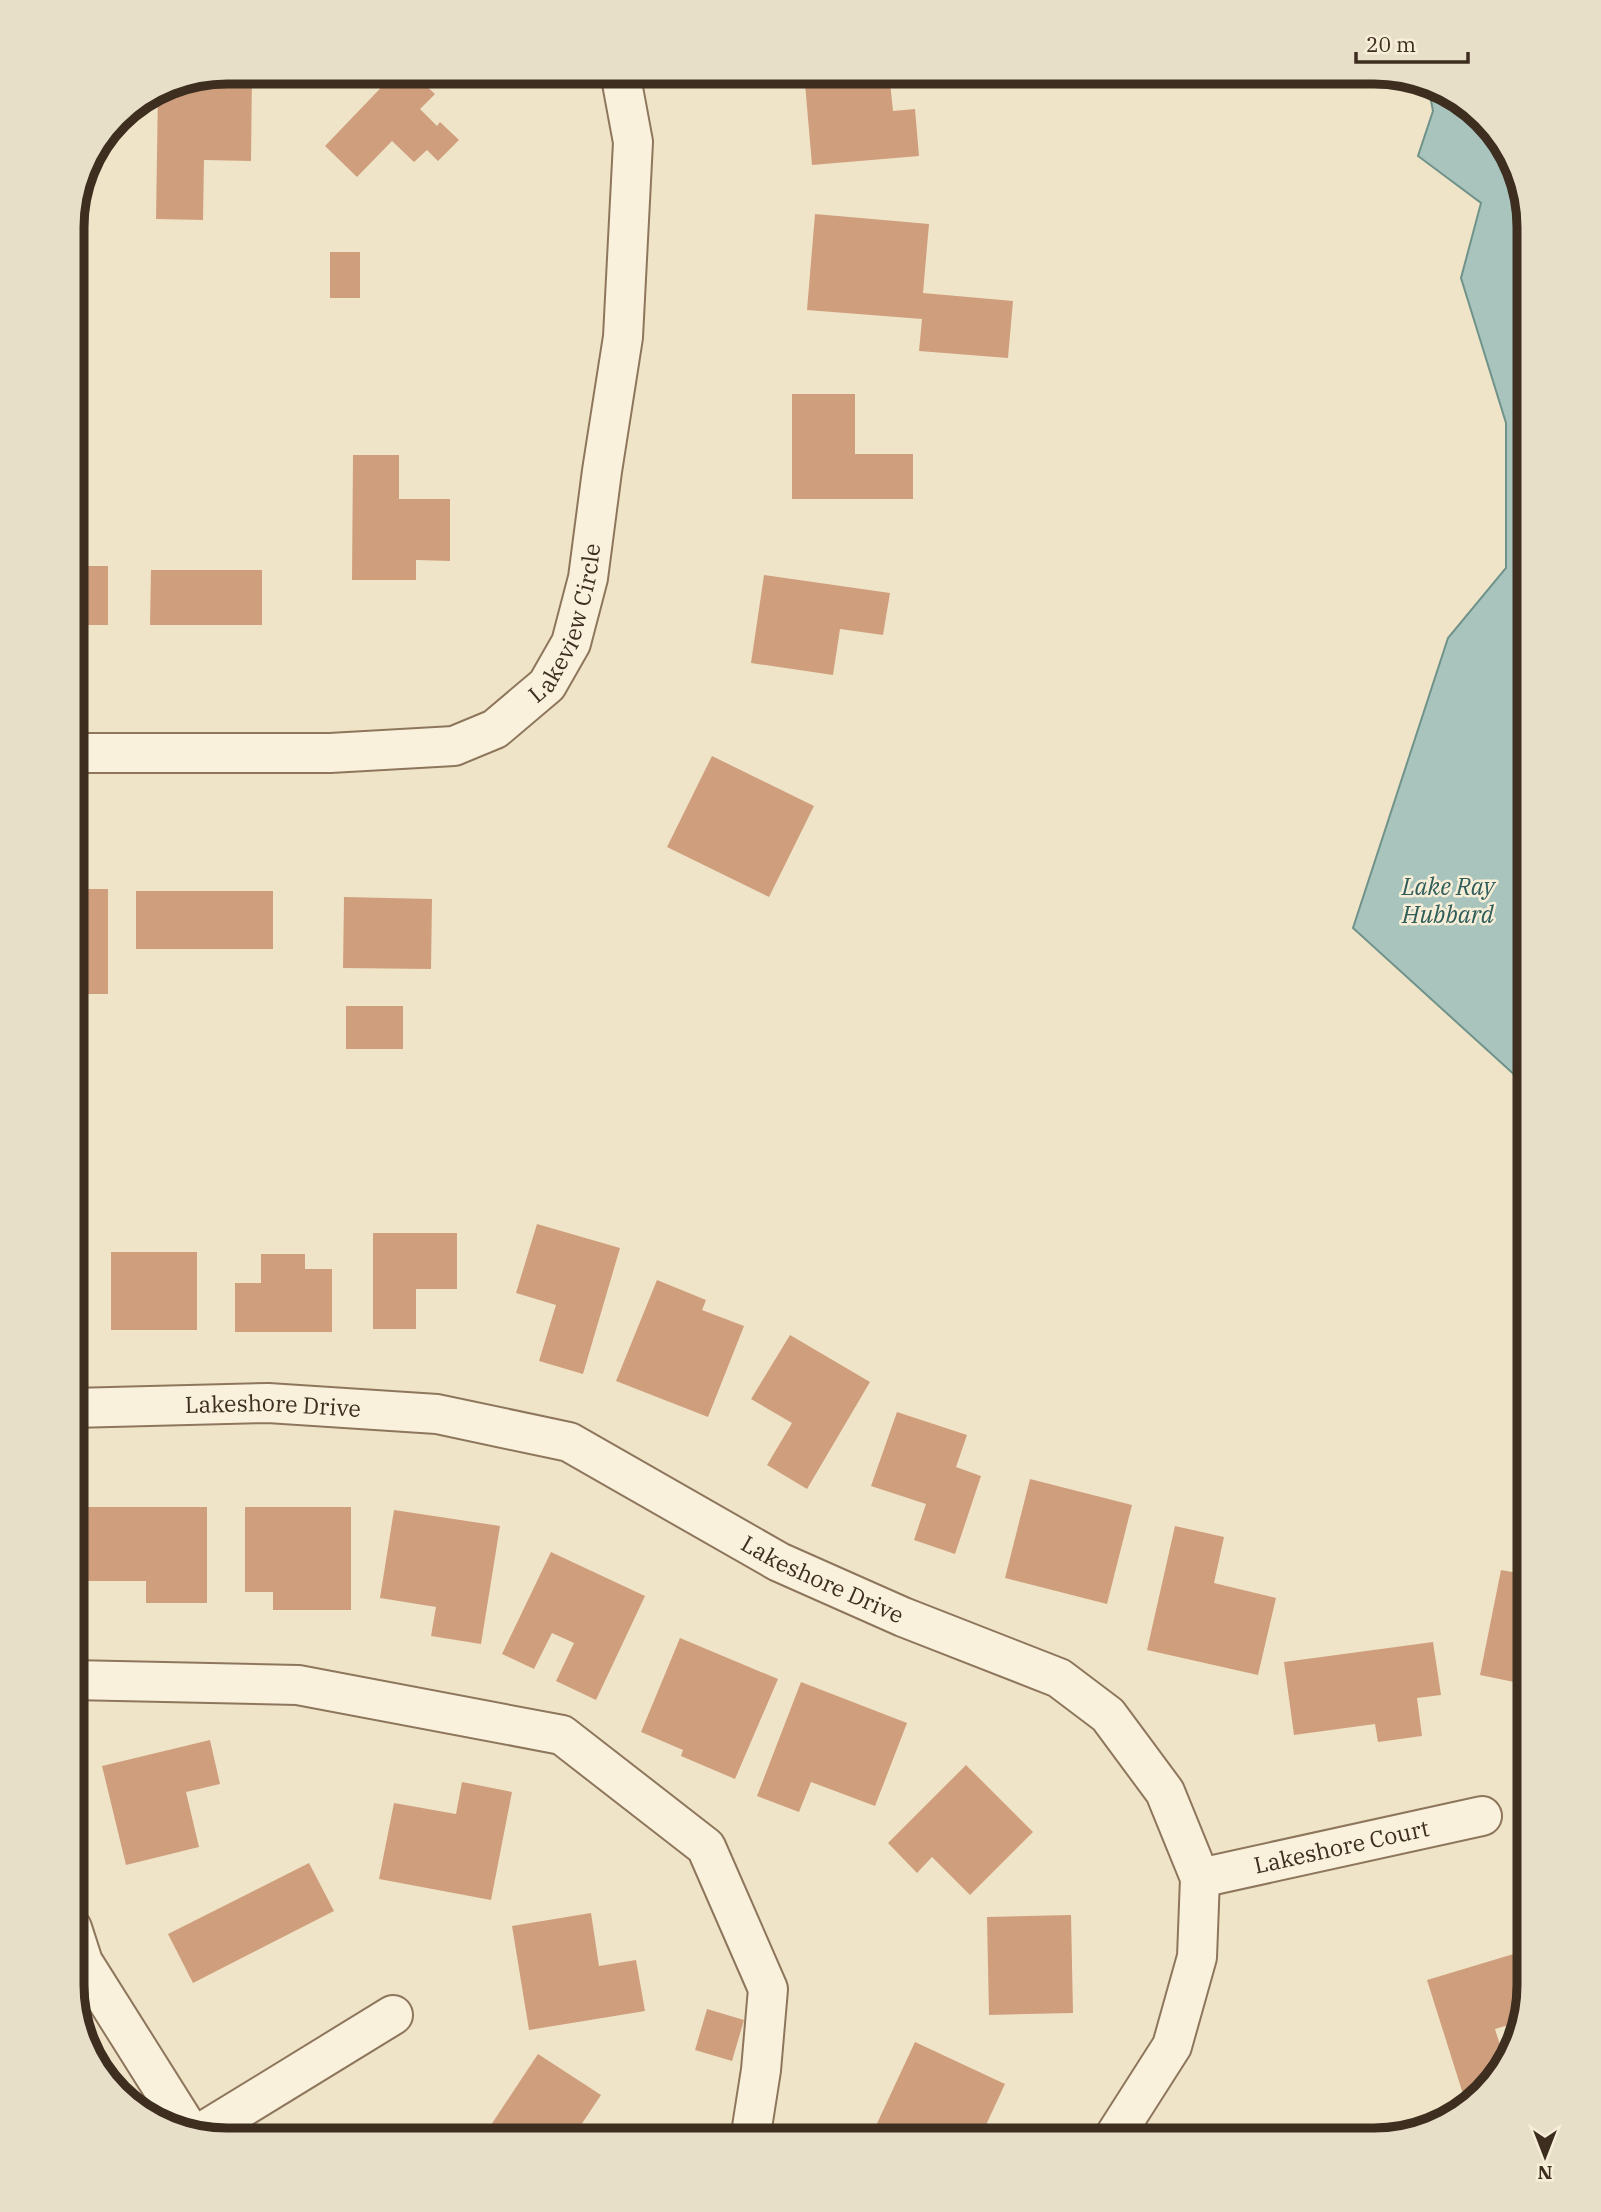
<svg xmlns="http://www.w3.org/2000/svg" width="1601" height="2212" font-family="'IBM Plex Serif',serif">
<style>
.water{fill:#a9c4bc;stroke:#6f938a;stroke-width:2}
.building{fill:#cf9f7d}
.lines{fill:none;stroke-linecap:round;stroke-linejoin:round}
.minor-casing{stroke:#8d765c;stroke-width:42}
.minor{stroke:#faf1dc;stroke-width:38}
.labels{text-anchor:middle;stroke-width:5;stroke-linejoin:round;paint-order:stroke}
.street-label{font-size:23px;fill:#3d2e20;stroke:#f7eed8}
.water-label{font-size:24px;font-style:italic;fill:#2f5d5a;stroke:#f7eed8}
.rim{fill:none;stroke:#3d2e20;stroke-width:9}
</style>
<rect width="100%" height="100%" fill="#f0e4c8"/>
<path class="water" d="M1428 85 1452 93 1508 149 1529 227V1078H1518L1353 928 1448 638 1506 568V423L1461 278 1481 203 1418 156 1433 111Z"/>
<g class="building">
<path d="M227 72H252L251 161 204 160 203 220 156 219 158 90 168 83Z"/>
<path d="M396 72H411L435 94 420 109 437 126 440 122 459 140 438 161 427 150 414 162 392 141 357 177 325 146Z"/>
<path d="M804 72H889L893 111 915 109 919 156 812 165Z"/>
<path d="M815 214 929 224 923 293 1013 301 1008 358 919 351 922 319 807 310Z"/>
<rect x="330" y="252" width="30" height="46"/>
<path d="M792 394H855V454H913V499H792Z"/>
<path d="M353 455H399V499H450V561L416 560V580H352Z"/>
<rect x="72" y="566" width="36" height="59"/>
<path d="M151 570H262V625H150Z"/>
<path d="M764 575 890 593 883 635 840 629 833 675 751 663Z"/>
<path d="M712 756 814 806 769 897 667 847Z"/>
<rect x="72" y="889" width="36" height="105"/>
<rect x="136" y="891" width="137" height="58"/>
<path d="M344 897 432 899 431 969 343 968Z"/>
<rect x="346" y="1006" width="57" height="43"/>
<path d="M537 1224 620 1248 583 1374 539 1361 556 1305 516 1293Z"/>
<path d="M373 1233H457V1289H416V1329H373Z"/>
<rect x="111" y="1252" width="86" height="78"/>
<path d="M261 1254H305V1269H332V1332H235V1283H261Z"/>
<path d="M657 1280 706 1300 702 1310 744 1326 708 1417 616 1381Z"/>
<path d="M790 1335 870 1382 807 1489 767 1465 792 1423 751 1399Z"/>
<path d="M897 1412 967 1435 956 1467 981 1476 955 1554 914 1540 926 1504 871 1486Z"/>
<path d="M1030 1479 1132 1505 1107 1604 1005 1578Z"/>
<path d="M76 1507H207V1603H146V1581H76Z"/>
<path d="M245 1507H351V1610H273V1592H245Z"/>
<path d="M394 1510 500 1526 481 1644 431 1636 436 1607 380 1598Z"/>
<path d="M1175 1526 1224 1537 1214 1583 1276 1598 1258 1675 1147 1650Z"/>
<path d="M551 1552 645 1596 596 1700 556 1681 574 1643 552 1633 534 1669 502 1654Z"/>
<path d="M1501 1570 1529 1575V1685L1480 1675Z"/>
<path d="M680 1638 778 1679 735 1779 681 1756 683 1750 641 1732Z"/>
<path d="M1433 1642 1441 1695 1417 1698 1422 1736 1378 1742 1375 1724 1294 1735 1284 1662Z"/>
<path d="M801 1682 907 1723 875 1806 811 1782 799 1812 757 1796Z"/>
<path d="M210 1740 220 1784 186 1792 199 1847 126 1865 102 1766Z"/>
<path d="M966 1765 1033 1832 970 1895 932 1857 917 1873 888 1843Z"/>
<path d="M462 1782 512 1792 491 1900 379 1879 394 1803 456 1814Z"/>
<path d="M309 1863 334 1911 193 1983 168 1934Z"/>
<path d="M591 1913 599 1966 636 1960 645 2011 529 2030 512 1926Z"/>
<path d="M1071 1915 1073 2013 989 2015 987 1917Z"/>
<path d="M1527 1950 1529 1958V1985L1519 2022 1495 2029 1506 2064 1483 2088 1463 2094 1427 1980Z"/>
<path d="M707 2009 744 2020 732 2061 695 2050Z"/>
<path d="M915 2042 1005 2084 979 2140H890L873 2132Z"/>
<path d="M538 2054 601 2095 571 2140H481Z"/>
</g>
<g class="lines">
<defs>
<g id="minor">
<path id="s1" d="M72 753H330L454 746 495 729 547 685 571 643 588 578 602 471 623 337 633 142 620 72"/>
<path id="s2" d="M72 1408 268 1403 437 1414 569 1442 779 1562 903 1617 1059 1678 1108 1715 1165 1792 1200 1878 1197 1957 1172 2046 1112 2140"/>
<path d="M72 1680 298 1685 562 1735 706 1847 768 1989 761 2070 750 2140"/>
<path id="s3" d="M1200 1878 1482 1816"/>
<path d="M72 1928 83 1962 190 2132"/>
<path d="M199 2134 393 2015"/>
</g>
</defs>
<use href="#minor" class="minor-casing"/>
<use href="#minor" class="minor"/>
</g>
<g class="labels">
<g class="street-label">
<text dy="8" stroke="none"><textPath href="#s1" startOffset="560">Lakeview Circle</textPath></text>
<text dy="8" stroke="none"><textPath href="#s2" startOffset="201">Lakeshore Drive</textPath></text>
<text dy="8" stroke="none"><textPath href="#s2" startOffset="789">Lakeshore Drive</textPath></text>
<text dy="8" stroke="none"><textPath href="#s3" startOffset="145">Lakeshore Court</textPath></text>
</g>
<g class="water-label">
<text x="1448" y="895">Lake Ray<tspan x="1448" dy="28">Hubbard</tspan></text>
</g>
</g>
<path d="M0 0H1601V2212H0ZM227 84H1374A143 143 0 0 1 1517 227V1985A143 143 0 0 1 1374 2128H227A143 143 0 0 1 84 1985V227A143 143 0 0 1 227 84Z" fill="#e8dfc9" fill-rule="evenodd"/>
<path class="rim" d="M227 84H1374A143 143 0 0 1 1517 227V1985A143 143 0 0 1 1374 2128H227A143 143 0 0 1 84 1985V227A143 143 0 0 1 227 84Z"/>
<g transform="translate(1545 2156) rotate(180)" stroke="#f7eed8" stroke-width="5" paint-order="stroke">
<path d="M0-5L12 26L0 18L-12 26Z" fill="#3d2e20"/>
<text y="-10" font-size="19" font-weight="bold" text-anchor="middle" fill="#3d2e20">N</text>
</g>
<path d="M1356 52v10h112v-10" fill="none" stroke="#3d2e20" stroke-width="3.5"/>
<text x="1366" y="52" font-size="21" fill="#3d2e20" stroke="#f7eed8" stroke-width="5" paint-order="stroke">20 m</text>
</svg>
